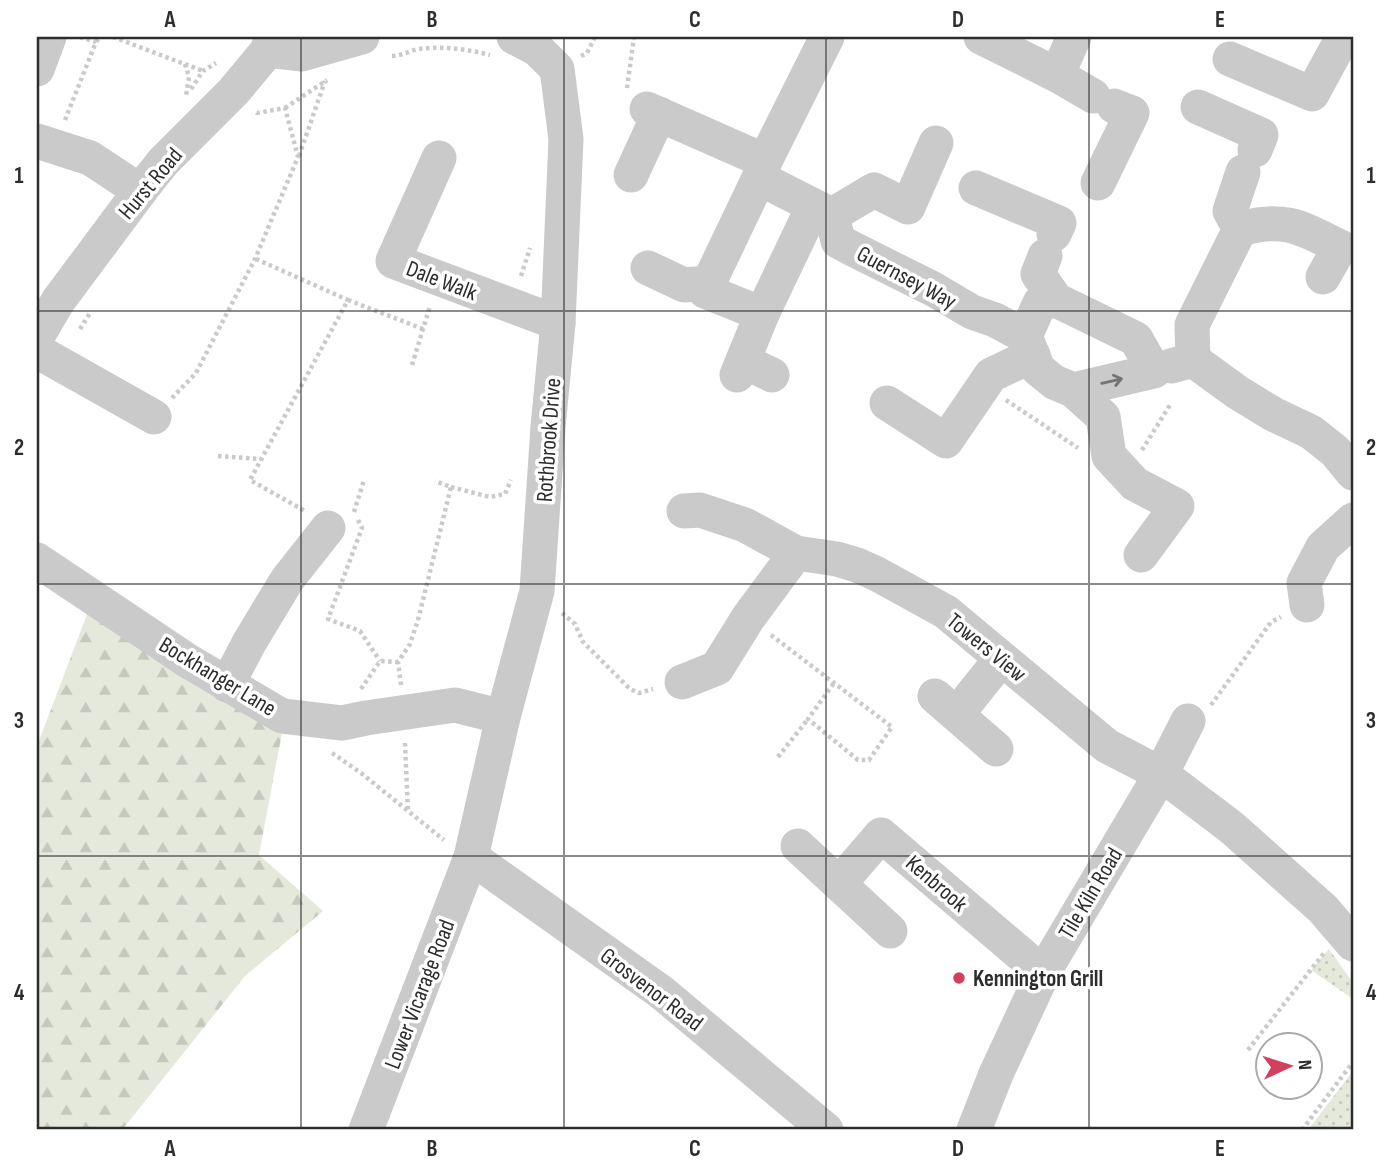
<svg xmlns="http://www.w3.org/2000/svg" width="1390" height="1167" font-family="'Sofia Sans Condensed',sans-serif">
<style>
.grass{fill:url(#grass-dots)}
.forest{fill:url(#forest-firs)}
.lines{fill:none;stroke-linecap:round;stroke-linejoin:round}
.path{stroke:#cacaca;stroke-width:4.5;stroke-dasharray:3.5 3.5;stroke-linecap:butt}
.minor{stroke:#cacaca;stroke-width:35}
.oneway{stroke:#747474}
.grid{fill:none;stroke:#2d2d2d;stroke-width:2;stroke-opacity:0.55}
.poi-dot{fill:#d3405e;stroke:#fff;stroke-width:2.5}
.labels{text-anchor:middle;stroke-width:7;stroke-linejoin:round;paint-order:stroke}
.street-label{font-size:23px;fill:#2d2d2d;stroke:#fff}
.poi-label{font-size:23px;font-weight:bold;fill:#2d2d2d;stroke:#fff;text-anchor:start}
.neatline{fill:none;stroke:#2d2d2d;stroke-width:2.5}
.grid-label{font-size:23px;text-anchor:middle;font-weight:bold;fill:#2d2d2d}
</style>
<defs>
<pattern id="grass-dots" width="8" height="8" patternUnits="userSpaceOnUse" patternTransform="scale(1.75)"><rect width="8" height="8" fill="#e5e9dc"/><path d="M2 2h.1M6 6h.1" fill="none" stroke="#c5c8bd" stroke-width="1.8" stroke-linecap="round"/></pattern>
<pattern id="forest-firs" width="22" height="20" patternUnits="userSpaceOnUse" patternTransform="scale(1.75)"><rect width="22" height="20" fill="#e5e9dc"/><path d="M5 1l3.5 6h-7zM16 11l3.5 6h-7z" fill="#c5c8bd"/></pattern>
</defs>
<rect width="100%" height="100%" fill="#fff"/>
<g class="grass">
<path d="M1329 949 1353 983V999L1311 970Z"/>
<path d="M1353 1071V1130H1308Z"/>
</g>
<path class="forest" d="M89 609 282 733 259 855 323 911 245 976 122 1130H37V746Z"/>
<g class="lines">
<g class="path">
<path d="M80 37 96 42"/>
<path d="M113 37 203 71"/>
<path d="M392 56C401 56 409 51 418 49 442 46 467 49 490 55"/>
<path d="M581 56 587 53 595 37"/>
<path d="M185 64 189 77 186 96"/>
<path d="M627 88 634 37"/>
<path d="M191 89 203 71 216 63"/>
<path d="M285 108 327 80"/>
<path d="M65 120 96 42 100 37"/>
<path d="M299 156 325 81"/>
<path d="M256 259 348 300 250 480 305 511"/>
<path d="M521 276 530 248"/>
<path d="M348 300 423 329"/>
<path d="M80 329 90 313"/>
<path d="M412 365 430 306"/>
<path d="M172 398 196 373 255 259 298 157 285 108 257 113 255 111"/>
<path d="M1006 400 1078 448"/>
<path d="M1142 450 1170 405"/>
<path d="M218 456 261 459"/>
<path d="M451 487 490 497 505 494 511 480"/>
<path d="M354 512 364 480"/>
<path d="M358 520 362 528 328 619 360 631 380 661"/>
<path d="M562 613 575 624 583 642 630 689 639 693 653 689"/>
<path d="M771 635 892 727 869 760H858L808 719 834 683"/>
<path d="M401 685 398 662 410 644 418 620 451 487 435 481"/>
<path d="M361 689 380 661 398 662"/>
<path d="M1211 705 1271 622 1281 617"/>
<path d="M405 743 408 812"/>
<path d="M332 753 361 773 444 840"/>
<path d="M778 757 808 719"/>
<path d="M1248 1050 1324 953"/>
<path d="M1302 1130 1353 1062"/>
</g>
<g class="minor">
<path d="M981 37 1057 75 1074 37"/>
<path d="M268 50 302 54 362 37"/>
<path d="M1230 59 1312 94 1343 37"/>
<path d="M37 69 49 37"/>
<path d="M1057 75 1093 96"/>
<path d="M1198 107 1261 135 1255 150"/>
<path d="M647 109 765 161"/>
<path d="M37 141 90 158 140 191"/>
<path d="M439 158 393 261 558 323"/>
<path d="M631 175 659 114"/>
<path d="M759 178 832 215 838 241 853 249 933 289 972 312 995 320 1025 336 1038 369 1054 382 1073 390 1154 371 1136 339 1056 300 1040 303 1025 336"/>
<path d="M1098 183 1132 113 1114 106"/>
<path d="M976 188 1059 223 1054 234"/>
<path d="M813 207 762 314 705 291 759 178 765 161 827 37"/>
<path d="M832 215 874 190 908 207 936 143"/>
<path d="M1240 229 1230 211 1243 172"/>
<path d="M1045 256 1038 274 1056 300"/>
<path d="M648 268 684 285 709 283"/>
<path d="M37 337 58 301 140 191 163 162 234 91 268 50 271 37"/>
<path d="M37 351 154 417"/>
<path d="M1193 360 1192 325 1240 229C1284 216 1302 228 1340 247L1323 277"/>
<path d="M743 361 772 375"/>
<path d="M1171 366 1193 360 1237 392 1273 414 1311 432 1335 451 1353 473"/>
<path d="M737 375 762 314"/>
<path d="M1073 390 1103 417 1109 456 1135 484 1177 506 1141 555"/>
<path d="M887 403 946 441 991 375 1033 355"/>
<path d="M684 511 700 510 745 525 796 553 837 559 857 565 877 574 946 612 1107 746 1161 774 1231 827 1323 909 1353 944"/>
<path d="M37 560 188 661 282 716 342 723 366 718 455 705 503 717"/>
<path d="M1307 605 1304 583 1323 547 1353 520"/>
<path d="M682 682 717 668 748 618 796 553"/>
<path d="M227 685 249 643 287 580 328 528"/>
<path d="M935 696 996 749"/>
<path d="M957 714 1001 659"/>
<path d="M798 846 890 931"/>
<path d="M471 857 661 992 826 1130"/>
<path d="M839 884 881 835 1043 973"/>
<path d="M366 1130 471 857 503 717 537 591 548 427 558 323 566 139 557 69 537 49 514 37"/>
<path d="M974 1130 996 1074 1043 973 1161 774 1188 721"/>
</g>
</g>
<defs><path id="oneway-shaft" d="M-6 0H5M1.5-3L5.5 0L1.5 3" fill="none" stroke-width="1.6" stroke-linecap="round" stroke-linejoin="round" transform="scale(1.75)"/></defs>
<use class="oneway" href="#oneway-shaft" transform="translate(1112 381) rotate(-13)"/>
<path class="grid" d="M301 37V1130M564 37V1130M826 37V1130M1089 37V1130M37 311H1353M37 584H1353M37 856H1353"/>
<circle class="poi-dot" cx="959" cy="978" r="7"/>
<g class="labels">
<g class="street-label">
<text transform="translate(150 183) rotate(-50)" y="8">Hurst Road</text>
<text transform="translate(907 277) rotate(28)" y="8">Guernsey Way</text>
<text transform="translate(442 280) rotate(21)" y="8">Dale Walk</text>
<text transform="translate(548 440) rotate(-86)" y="8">Rothbrook Drive</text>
<text transform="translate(987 647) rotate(39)" y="8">Towers View</text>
<text transform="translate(218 676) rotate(31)" y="8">Bockhanger Lane</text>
<text transform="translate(937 883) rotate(41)" y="8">Kenbrook</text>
<text transform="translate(1090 893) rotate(-59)" y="8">Tile Kiln Road</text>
<text transform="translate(652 989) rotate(37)" y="8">Grosvenor Road</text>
<text transform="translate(419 994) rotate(-69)" y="8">Lower Vicarage Road</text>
</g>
<g class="poi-label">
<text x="973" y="986">Kennington Grill</text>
</g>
</g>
<rect width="1390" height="1167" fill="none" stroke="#ffffff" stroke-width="77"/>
<g transform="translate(1289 1066) rotate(86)"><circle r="33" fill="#ffffff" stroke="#ababab" stroke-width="2"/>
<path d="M0-5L12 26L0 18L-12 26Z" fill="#d3405e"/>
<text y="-10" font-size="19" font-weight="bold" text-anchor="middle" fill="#2d2d2d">N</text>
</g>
<rect x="38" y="38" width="1314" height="1090" class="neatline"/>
<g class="grid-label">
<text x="170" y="27">A</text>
<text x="432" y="27">B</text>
<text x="695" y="27">C</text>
<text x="958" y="27">D</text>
<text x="1220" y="27">E</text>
<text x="19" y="183">1</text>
<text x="1371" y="183">1</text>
<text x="19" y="455">2</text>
<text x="1371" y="455">2</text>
<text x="19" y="728">3</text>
<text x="1371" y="728">3</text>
<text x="19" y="1000">4</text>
<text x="1371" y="1000">4</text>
<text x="170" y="1156">A</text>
<text x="432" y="1156">B</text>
<text x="695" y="1156">C</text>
<text x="958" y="1156">D</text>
<text x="1220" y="1156">E</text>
</g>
</svg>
